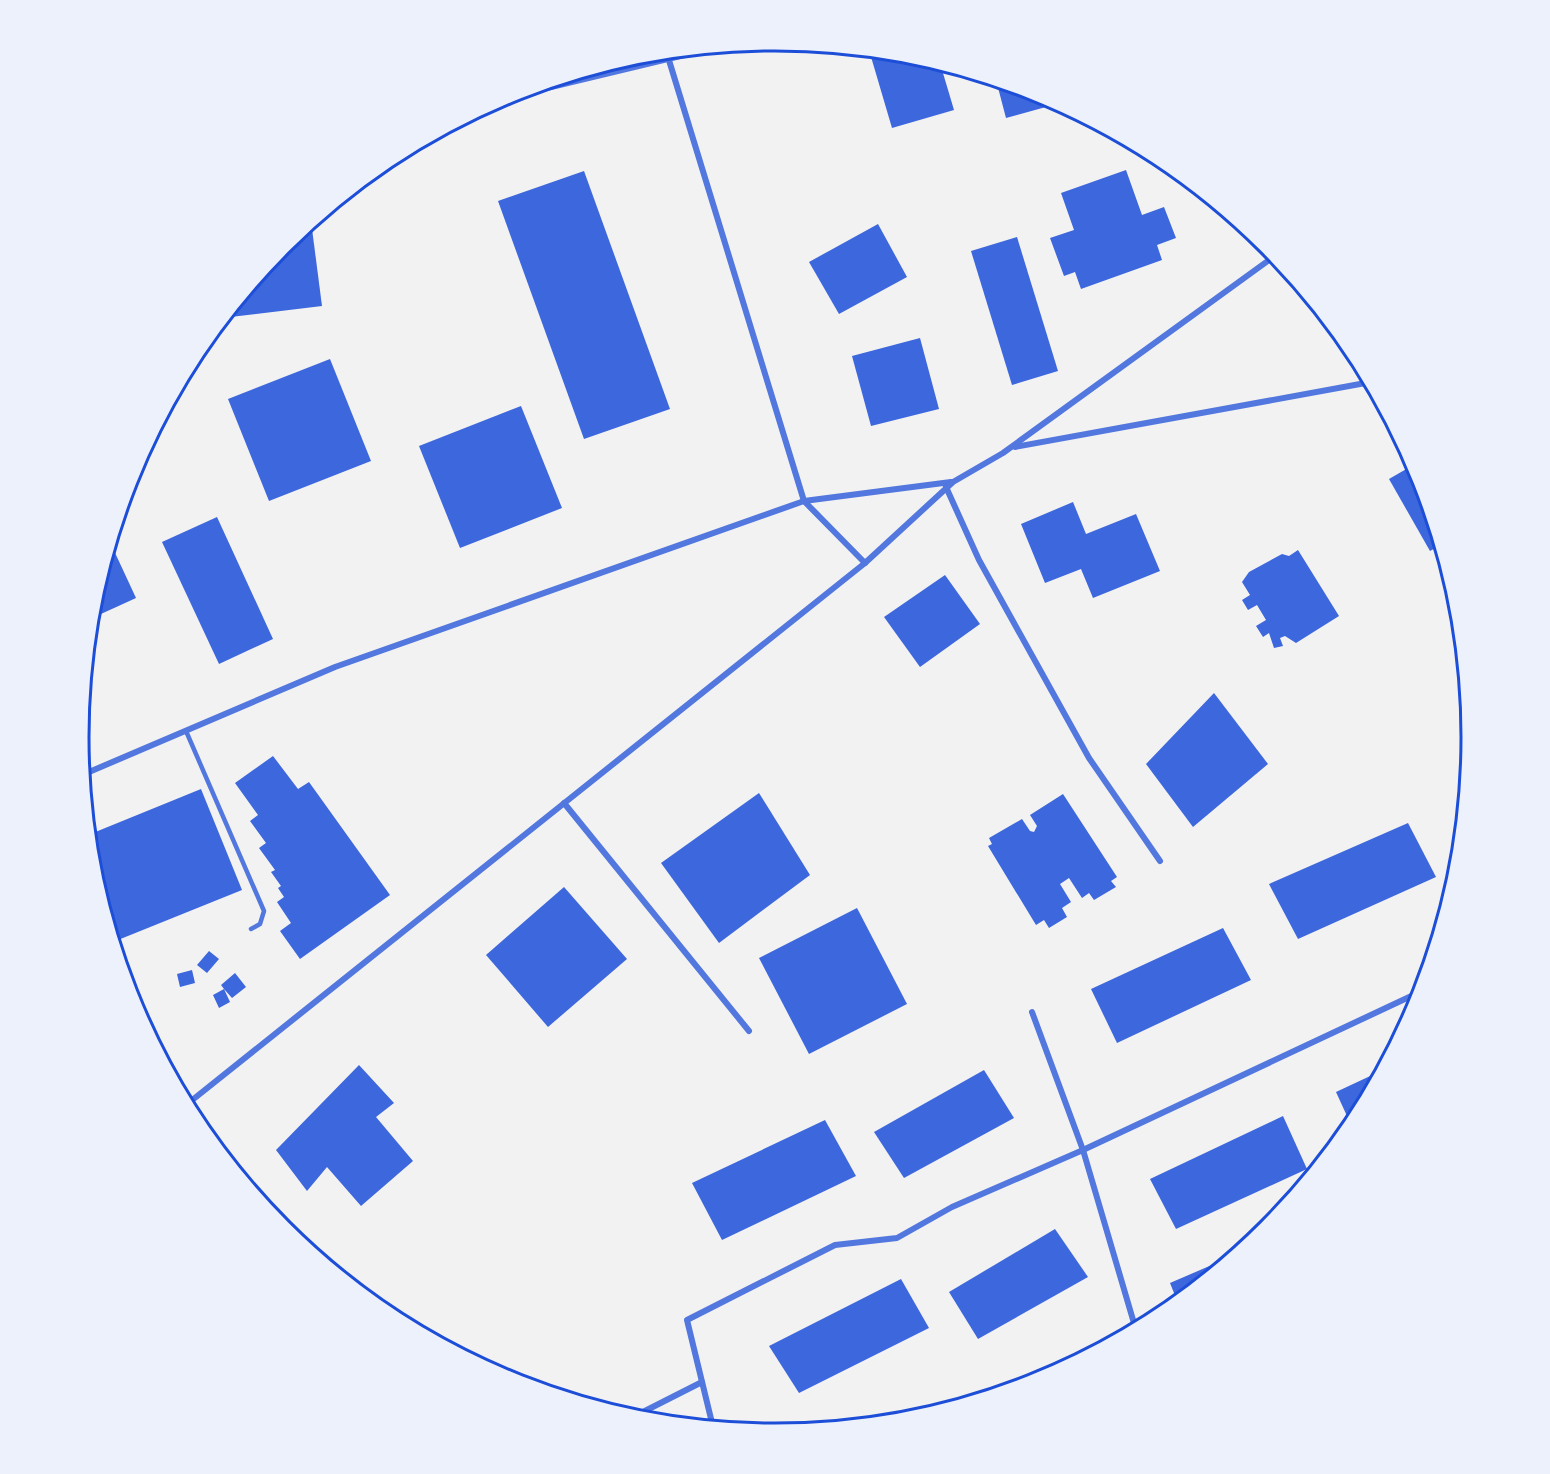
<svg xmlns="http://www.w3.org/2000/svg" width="1550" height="1474" font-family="'PT Sans Narrow',sans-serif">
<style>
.building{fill:#3d67dc}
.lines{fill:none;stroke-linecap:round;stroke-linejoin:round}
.service{stroke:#5277de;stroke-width:4.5}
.minor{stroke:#5277de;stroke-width:6}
.tertiary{stroke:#5277de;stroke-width:10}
.rim{fill:none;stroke:#1d4ed8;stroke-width:3}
</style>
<rect width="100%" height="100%" fill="#f2f2f2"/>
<g class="building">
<path d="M869 50 911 54 940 63 954 110 892 128Z"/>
<path d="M996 80 1042 94 1046 107 1006 118Z"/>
<path d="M1126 170 1142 215 1164 207 1176 238 1157 245 1162 260 1081 289 1075 272 1064 276 1050 238 1074 230 1061 193Z"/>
<path d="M584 171 670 409 584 439 498 201Z"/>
<path d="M311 221 322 306 222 318 283 244Z"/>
<path d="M878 224 907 277 839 314 809 262Z"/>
<path d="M1017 237 1058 371 1012 385 971 251Z"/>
<path d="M920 338 939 409 871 426 852 356Z"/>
<path d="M330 359 371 461 269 501 228 399Z"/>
<path d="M521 406 562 508 460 548 419 446Z"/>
<path d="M1415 464 1441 545 1430 551 1389 479Z"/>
<path d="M1073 502 1086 534 1136 514 1160 571 1093 598 1081 569 1045 583 1021 524Z"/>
<path d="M217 517 273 639 219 664 162 542Z"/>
<path d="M110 542 136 598 90 619 92 601Z"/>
<path d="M1298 550 1339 616 1296 643 1285 636 1280 638 1283 646 1274 648 1269 633 1263 637 1256 626 1266 620 1257 605 1248 610 1242 600 1250 595 1242 582 1249 572 1282 554 1289 556Z"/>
<path d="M945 575 980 624 920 667 884 617Z"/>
<path d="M1214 693 1268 764 1193 827 1146 764Z"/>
<path d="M273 756 298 789 309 782 390 895 300 959 280 931 291 923 277 902 284 897 278 888 281 886 271 872 275 870 259 848 266 843 250 821 258 815 235 783Z"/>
<path d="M201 789 242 890 113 942 92 873 88 835Z"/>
<path d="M759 793 810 875 719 943 661 863Z"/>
<path d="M1063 794 1117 877 1111 881 1116 887 1094 900 1089 893 1082 898 1069 878 1060 884 1071 902 1062 908 1067 917 1049 928 1044 920 1036 925 988 846 992 844 989 838 1022 819 1030 831 1034 832 1037 826 1030 815Z"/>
<path d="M1408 823 1436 877 1298 939 1269 884Z"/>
<path d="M564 887 627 959 548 1027 486 955Z"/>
<path d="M857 908 907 1004 809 1054 759 958Z"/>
<path d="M1223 928 1251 980 1117 1043 1091 989Z"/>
<path d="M209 951 219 959 207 973 197 965Z"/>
<path d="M192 970 195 983 180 987 177 974Z"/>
<path d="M235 973 246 987 232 998 224 989 230 1002 219 1008 213 995 224 989 221 985Z"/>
<path d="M359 1065 394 1103 376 1117 413 1161 361 1206 327 1167 307 1191 276 1150Z"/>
<path d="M984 1070 1014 1118 904 1178 874 1132Z"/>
<path d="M1383 1070 1354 1124 1352 1127 1336 1092Z"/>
<path d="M1283 1116 1307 1169 1176 1229 1150 1179Z"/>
<path d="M825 1120 856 1176 722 1240 692 1183Z"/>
<path d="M1055 1229 1088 1277 978 1339 949 1292Z"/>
<path d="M1235 1255 1236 1256 1178 1303 1170 1283Z"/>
<path d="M901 1279 929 1328 799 1393 769 1346Z"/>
</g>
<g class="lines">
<path class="service" d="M186 731 264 911 260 924 251 929"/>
<g class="minor">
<path d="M668 57 804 501 865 563"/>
<path d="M1015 447 1371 382"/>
<path d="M946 487 979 560 1089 758 1160 861"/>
<path d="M82 775 335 667 804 501 951 482"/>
<path d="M564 803 749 1031"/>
<path d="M1032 1012 1083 1150 1136 1330"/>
<path d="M186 1105 865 563 953 482 1003 453 1276 255"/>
<path d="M631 1418 702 1382"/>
<path d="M713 1427 687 1320 835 1245 897 1238 952 1207 1083 1150 1422 991"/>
</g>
<path class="tertiary" d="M501 97 710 47"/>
</g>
<path d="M0 0H1550V1474H0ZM89 737a686 686 0 1 1 1372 0a686 686 0 1 1-1372 0Z" fill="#edf1fc" fill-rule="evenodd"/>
<path class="rim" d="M89 737a686 686 0 1 1 1372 0a686 686 0 1 1-1372 0Z"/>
</svg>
